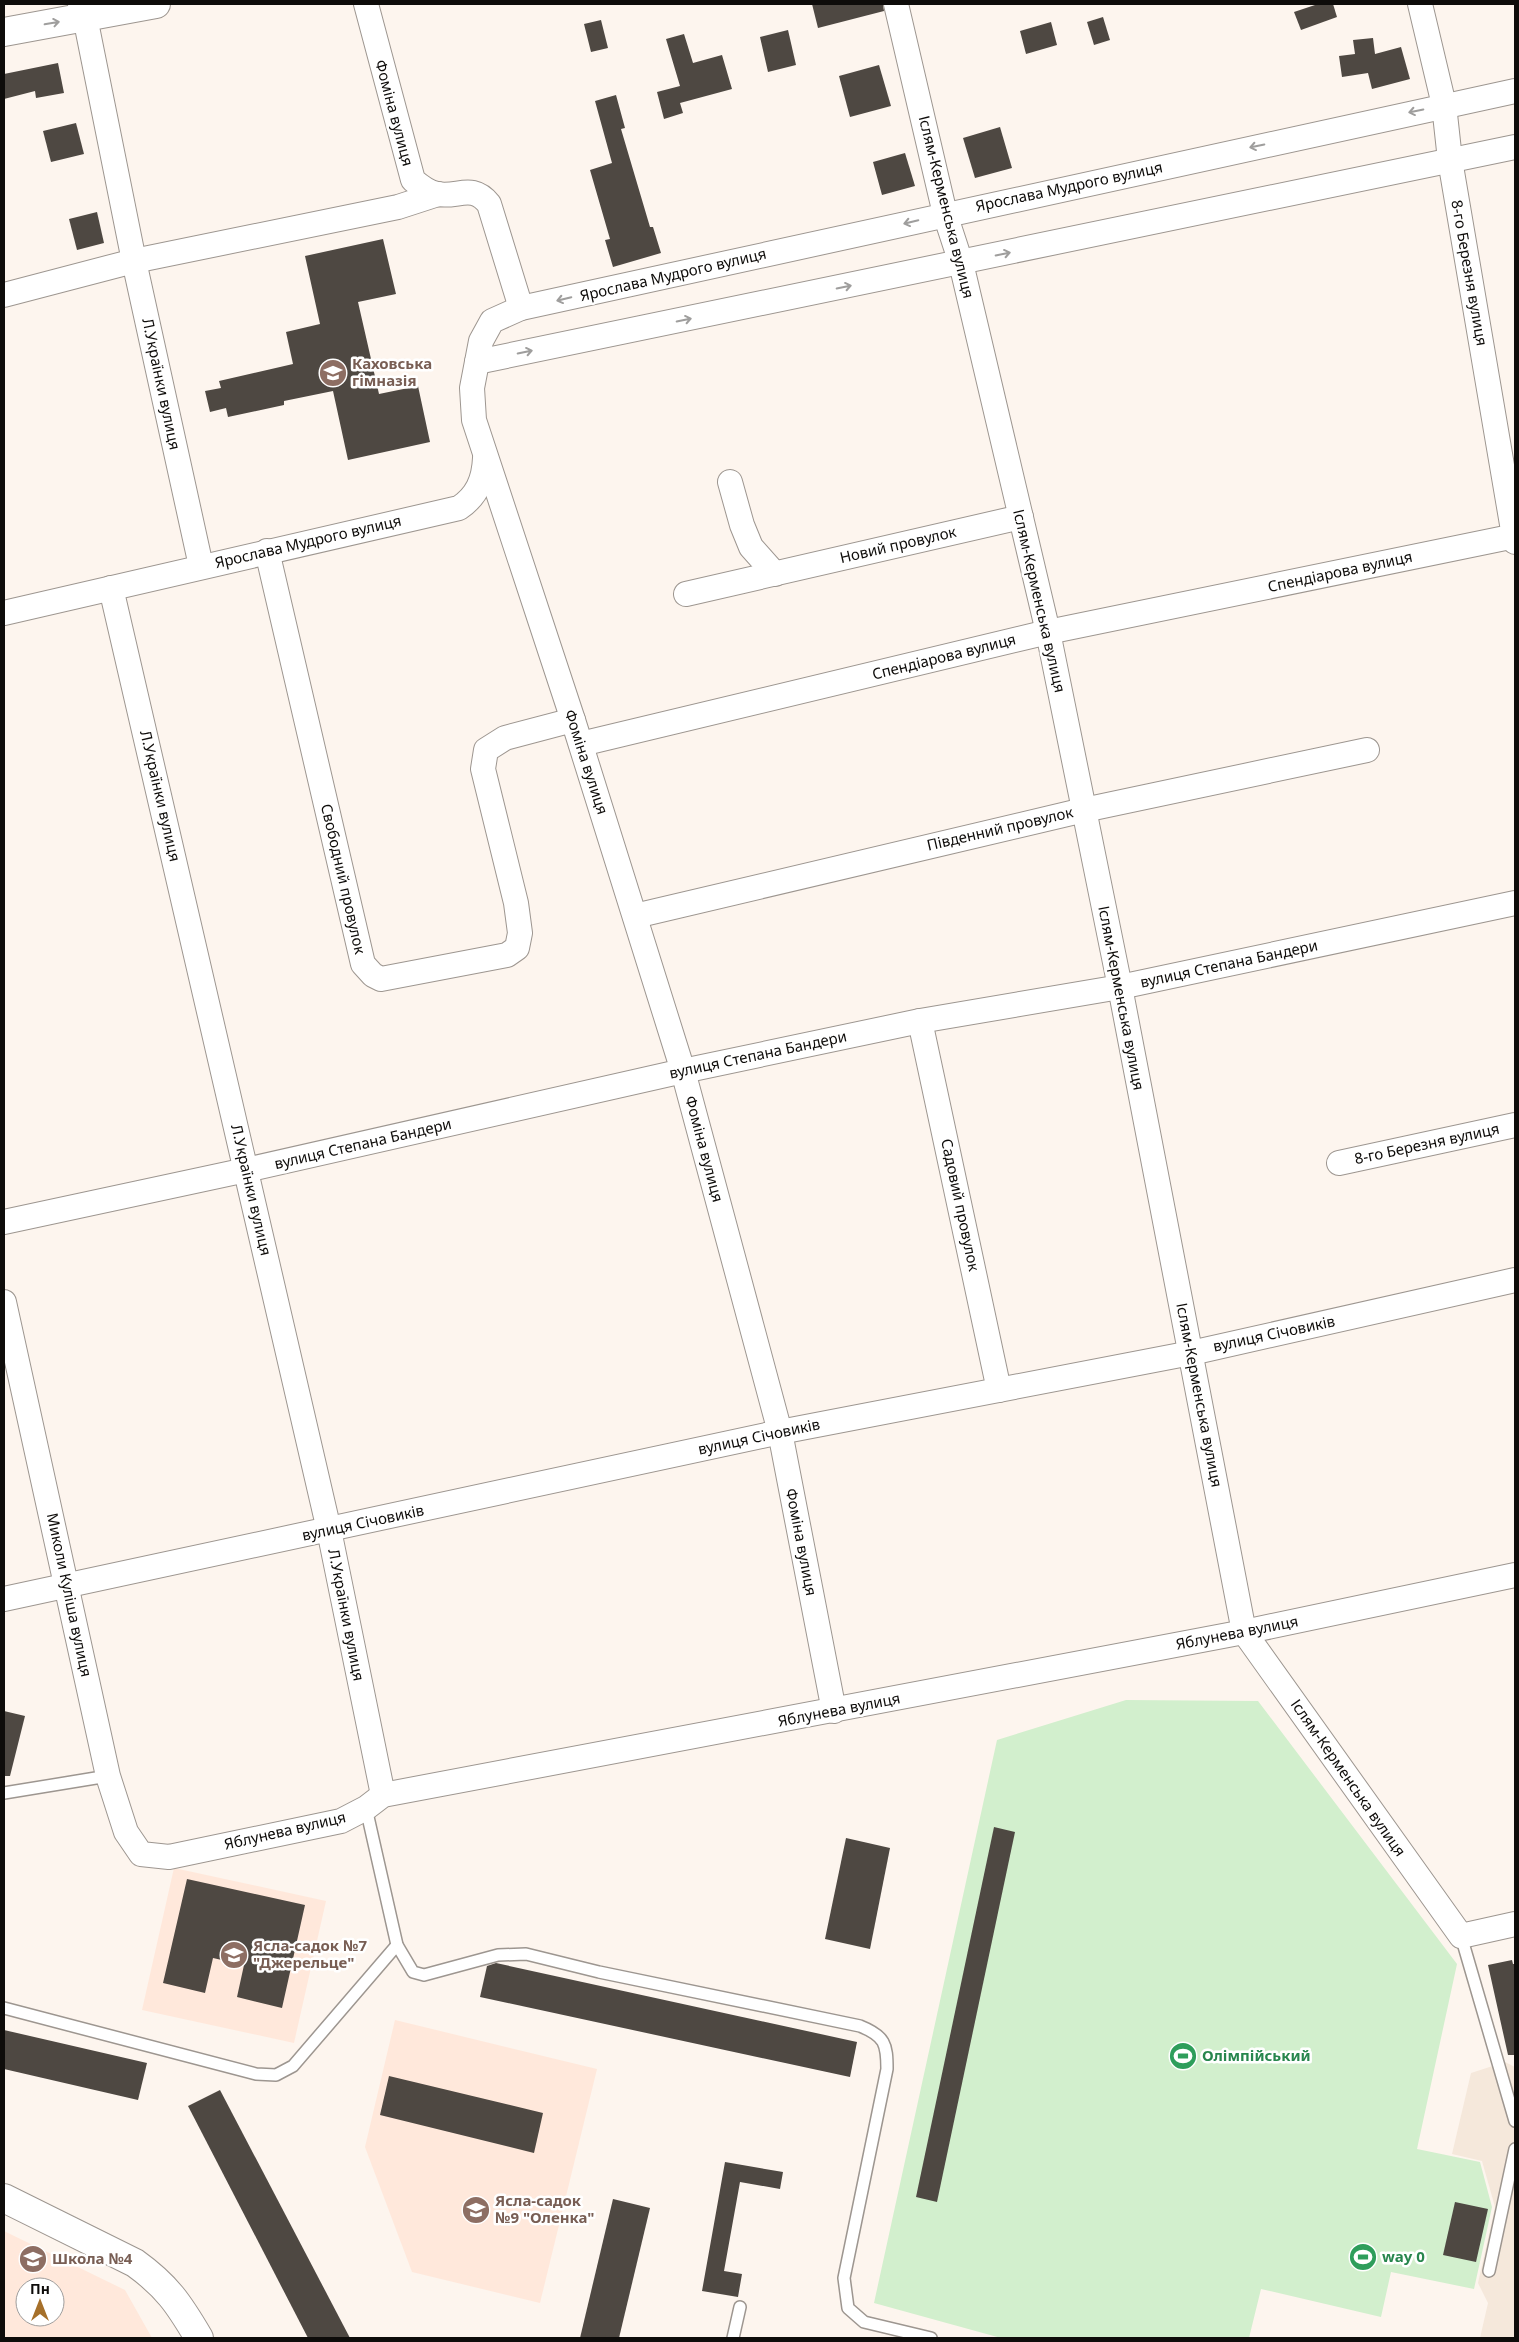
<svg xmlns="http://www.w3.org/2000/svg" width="1519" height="2342" font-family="'Noto Sans',sans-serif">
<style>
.built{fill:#f5e8db}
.education{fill:#ffe8db;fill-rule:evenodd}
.green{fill:#d2efcd}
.building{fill:#4e4842}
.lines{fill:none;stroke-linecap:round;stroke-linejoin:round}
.lane-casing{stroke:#9d9690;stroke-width:14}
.street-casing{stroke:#9d9690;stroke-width:26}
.secondary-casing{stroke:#9d9690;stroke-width:30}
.lane{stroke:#fff;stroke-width:11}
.street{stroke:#fff;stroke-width:24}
.secondary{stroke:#fff;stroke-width:28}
.oneway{stroke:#9f9e9d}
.labels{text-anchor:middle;stroke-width:5;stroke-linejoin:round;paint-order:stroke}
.street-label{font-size:15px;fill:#0e0c0a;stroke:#fff}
.education-label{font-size:15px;font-weight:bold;fill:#785e54;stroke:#fff;text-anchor:start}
.leisure-label{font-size:15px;font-weight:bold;fill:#27864d;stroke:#fff;text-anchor:start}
</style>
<rect width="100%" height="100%" fill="#fdf5ee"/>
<path class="built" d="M1505 2062 1515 2067V2338H1480L1488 2303 1478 2283 1495 2207 1482 2161 1452 2154 1471 2073Z"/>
<g class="education">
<path d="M174 1868 326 1901 294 2043 142 2010Z"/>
<path d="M395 2020 597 2069 540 2303 412 2272 365 2147Z"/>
<path d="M4 2231 125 2290 152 2338H4ZM25 2287H55V2317H25Z"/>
</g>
<path class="green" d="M1126 1700 1258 1701 1457 1964 1417 2149 1480 2162 1492 2207 1474 2289 1391 2272 1381 2317 1261 2289 1249 2338H1001L874 2303 997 1740Z"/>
<g class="building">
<path d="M812 4H883L884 11 818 28Z"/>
<path d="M1318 4H1333L1337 17 1301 30 1294 12Z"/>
<path d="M1103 17 1110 40 1094 45 1087 22Z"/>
<path d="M601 20 608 48 591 52 584 24Z"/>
<path d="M1051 22 1057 45 1026 54 1020 31Z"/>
<path d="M788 30 796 65 768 72 760 37Z"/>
<path d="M684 34 693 63 722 55 732 89 680 103 683 113 664 119 657 92 680 86 666 39Z"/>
<path d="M1373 38 1375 54 1401 47 1410 79 1372 89 1368 73 1342 77 1339 56 1355 54 1353 40Z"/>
<path d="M58 63 64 93 36 98 35 91 4 99V74Z"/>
<path d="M879 65 891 106 850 117 839 76Z"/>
<path d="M616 95 625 128 621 129 650 227H653L661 253 613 267 605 240 610 239 590 170 612 163 595 101Z"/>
<path d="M76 123 84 154 51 162 43 131Z"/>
<path d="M1000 127 1012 168 975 178 963 138Z"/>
<path d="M905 153 915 186 882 195 873 162Z"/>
<path d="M97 212 104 243 77 250 69 219Z"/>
<path d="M383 239 396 294 358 302 379 394 418 386 430 442 348 460 333 391 284 401V405L228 417 226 408 210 412 205 391 221 388 219 381 293 364 286 332 320 324 305 256Z"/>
<path d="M4 1711 25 1716 10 1776H4Z"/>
<path d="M994 1827 1015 1832 937 2202 916 2197Z"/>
<path d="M846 1838 890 1848 870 1949 825 1939Z"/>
<path d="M187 1879 305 1905 282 2008 237 1997 244 1965 213 1958 205 1993 163 1983Z"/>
<path d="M1512 1960 1513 1964H1515V2055H1508L1488 1965Z"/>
<path d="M496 1963 857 2042 850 2077 480 1997 487 1966Z"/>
<path d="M4 2030 147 2063 138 2100 4 2069Z"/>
<path d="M389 2076 543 2113 534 2153 380 2115Z"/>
<path d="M220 2090 350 2338H308L188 2106Z"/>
<path d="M725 2162 783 2172 780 2189 740 2182 724 2271 742 2274 738 2297 702 2291Z"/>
<path d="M613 2199 650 2208 619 2338H580Z"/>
<path d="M1455 2202 1488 2209 1476 2262 1443 2255Z"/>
</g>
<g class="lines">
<defs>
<g id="lane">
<path d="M4 1793 108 1776"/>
<path d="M366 1808 397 1945 413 1972 424 1975 498 1955 526 1954 599 1972 860 2026C885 2036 887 2044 887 2069L844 2278 848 2308 864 2322 931 2338"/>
<path d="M1461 1936 1515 2121"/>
<path d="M4 2008 256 2074 276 2075 293 2066 397 1945"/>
<path d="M1489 2271 1515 2149"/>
<path d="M733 2338 740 2307"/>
</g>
<g id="street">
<path d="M80 4 85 17 134 261 201 566"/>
<path d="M366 4 413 180C420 186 427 192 437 194 458 198 472 183 489 204L521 308"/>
<path d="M896 4 945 214 961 263 1048 632 1120 987 1244 1632 1461 1936 1515 1924"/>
<path d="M1420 4 1444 105 1450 160 1515 542"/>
<path d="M4 295 134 261 398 207 438 194"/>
<path d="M477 362 1515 147"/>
<path d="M730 482 742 525 751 547 775 574"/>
<path d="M267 551 363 964 373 975 381 979 507 955 517 948 520 933 516 903 483 769 486 750 505 738 573 720"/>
<path d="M111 588 329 1530 383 1795"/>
<path d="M686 594 1021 517"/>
<path d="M4 613 459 508C477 496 484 480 485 458"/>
<path d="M581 744 1048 632 1515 536"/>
<path d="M635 916 1084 810 1367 750"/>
<path d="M920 1021 999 1390"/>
<path d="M1339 1163 1515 1125"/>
<path d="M4 1222 246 1170 683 1071 920 1021 1120 987 1515 903"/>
<path d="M4 1302 108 1776 126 1832 141 1854 169 1857 341 1821 366 1808 383 1795 1244 1632 1515 1575"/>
<path d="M4 1599 780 1432 1191 1353 1515 1280"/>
<path d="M834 1711 780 1432 683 1071 573 720 474 420 472 388 481 341 492 321 521 308 1515 91"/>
</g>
<g id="secondary">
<path d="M4 32 156 4"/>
<path d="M4 2198 135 2263C167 2286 179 2304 199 2338"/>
</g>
</defs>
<use href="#lane" class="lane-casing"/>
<use href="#street" class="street-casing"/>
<use href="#secondary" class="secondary-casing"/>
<use href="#lane" class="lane"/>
<use href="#street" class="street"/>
<use href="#secondary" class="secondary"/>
</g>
<defs><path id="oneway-shaft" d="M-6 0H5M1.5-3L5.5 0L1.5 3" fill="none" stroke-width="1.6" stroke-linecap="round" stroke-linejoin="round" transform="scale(1.25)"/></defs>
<g class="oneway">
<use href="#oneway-shaft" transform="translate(52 23) rotate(-10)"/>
<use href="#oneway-shaft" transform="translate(1416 111) rotate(168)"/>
<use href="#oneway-shaft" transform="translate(1257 146) rotate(168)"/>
<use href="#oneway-shaft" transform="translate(911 222) rotate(167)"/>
<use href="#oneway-shaft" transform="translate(1003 254) rotate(-12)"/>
<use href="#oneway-shaft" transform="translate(844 287) rotate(-12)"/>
<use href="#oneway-shaft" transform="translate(564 299) rotate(167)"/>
<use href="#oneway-shaft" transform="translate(684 320) rotate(-12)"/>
<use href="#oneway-shaft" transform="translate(525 352) rotate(-12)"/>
</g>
<defs>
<symbol id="school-disc" viewBox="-11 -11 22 22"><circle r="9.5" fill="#8d6e63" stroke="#fff"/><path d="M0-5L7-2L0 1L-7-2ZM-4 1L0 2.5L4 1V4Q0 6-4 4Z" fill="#fff"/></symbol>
<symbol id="stadium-disc" viewBox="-11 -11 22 22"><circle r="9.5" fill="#2e9e5b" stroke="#fff"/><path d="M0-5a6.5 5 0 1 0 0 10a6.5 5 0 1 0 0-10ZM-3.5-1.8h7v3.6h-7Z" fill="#fff"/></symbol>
</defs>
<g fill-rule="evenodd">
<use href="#school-disc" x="317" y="357" width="32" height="32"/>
<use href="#school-disc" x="218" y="1939" width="32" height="32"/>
<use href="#stadium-disc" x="1167" y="2040" width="32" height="32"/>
<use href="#school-disc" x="460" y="2194" width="32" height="32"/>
<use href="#stadium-disc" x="1347" y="2241" width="32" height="32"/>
<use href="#school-disc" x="17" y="2243" width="32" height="32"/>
</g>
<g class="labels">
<g class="street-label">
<text transform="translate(394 113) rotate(75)" y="5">Фоміна вулиця</text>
<text transform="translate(1069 187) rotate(-12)" y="5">Ярослава Мудрого вулиця</text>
<text transform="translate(946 207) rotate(76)" y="5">Іслям-Керменська вулиця</text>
<text transform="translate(1469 273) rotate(80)" y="5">8-го Березня вулиця</text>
<text transform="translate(673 275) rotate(-13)" y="5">Ярослава Мудрого вулиця</text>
<text transform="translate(161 384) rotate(78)" y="5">Л.Українки вулиця</text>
<text transform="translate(308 542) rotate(-13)" y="5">Ярослава Мудрого вулиця</text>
<text transform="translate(898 545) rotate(-13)" y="5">Новий провулок</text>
<text transform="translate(1340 572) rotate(-12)" y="5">Спендіарова вулиця</text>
<text transform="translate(1039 601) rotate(77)" y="5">Іслям-Керменська вулиця</text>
<text transform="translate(944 657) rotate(-14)" y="5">Спендіарова вулиця</text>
<text transform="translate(586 762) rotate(72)" y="5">Фоміна вулиця</text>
<text transform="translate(160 796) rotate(77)" y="5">Л.Українки вулиця</text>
<text transform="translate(1000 829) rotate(-13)" y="5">Південний провулок</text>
<text transform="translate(343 879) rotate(77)" y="5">Свободний провулок</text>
<text transform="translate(1229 964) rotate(-12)" y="5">вулиця Степана Бандери</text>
<text transform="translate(1121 998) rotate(79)" y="5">Іслям-Керменська вулиця</text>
<text transform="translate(758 1055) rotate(-12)" y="5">вулиця Степана Бандери</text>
<text transform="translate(363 1144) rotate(-13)" y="5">вулиця Степана Бандери</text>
<text transform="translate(1427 1144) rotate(-12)" y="5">8-го Березня вулиця</text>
<text transform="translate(704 1149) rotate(75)" y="5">Фоміна вулиця</text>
<text transform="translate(251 1190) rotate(77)" y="5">Л.Українки вулиця</text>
<text transform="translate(960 1205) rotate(78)" y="5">Садовий провулок</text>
<text transform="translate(1274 1334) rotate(-12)" y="5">вулиця Січовиків</text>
<text transform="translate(1199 1395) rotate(79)" y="5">Іслям-Керменська вулиця</text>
<text transform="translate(759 1437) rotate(-12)" y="5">вулиця Січовиків</text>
<text transform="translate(363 1523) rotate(-12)" y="5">вулиця Січовиків</text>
<text transform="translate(801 1542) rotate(79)" y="5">Фоміна вулиця</text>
<text transform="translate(69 1595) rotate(78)" y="5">Миколи Куліша вулиця</text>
<text transform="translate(346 1615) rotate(79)" y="5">Л.Українки вулиця</text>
<text transform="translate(1237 1633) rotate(-11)" y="5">Яблунева вулиця</text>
<text transform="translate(839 1710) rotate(-11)" y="5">Яблунева вулиця</text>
<text transform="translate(1348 1778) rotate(55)" y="5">Іслям-Керменська вулиця</text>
<text transform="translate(285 1831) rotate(-13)" y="5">Яблунева вулиця</text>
</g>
<g class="education-label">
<text x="352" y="369">Каховська<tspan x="352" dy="17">гімназія</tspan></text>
<text x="253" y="1951">Ясла-садок №7<tspan x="253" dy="17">"Джерельце"</tspan></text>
<text x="495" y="2206">Ясла-садок<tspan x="495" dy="17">№9 "Оленка"</tspan></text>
<text x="52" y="2264">Школа №4</text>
</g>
<g class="leisure-label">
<text x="1202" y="2061">Олімпійський</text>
<text x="1382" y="2262">way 0</text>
</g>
</g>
<rect width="1519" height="2342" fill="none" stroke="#0e0c0a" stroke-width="10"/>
<g transform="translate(40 2302)"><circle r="24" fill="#ffffff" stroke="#9f9e9d"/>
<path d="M0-4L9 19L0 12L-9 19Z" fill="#a6702a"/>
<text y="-8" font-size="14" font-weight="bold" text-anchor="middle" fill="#0e0c0a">Пн</text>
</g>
</svg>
